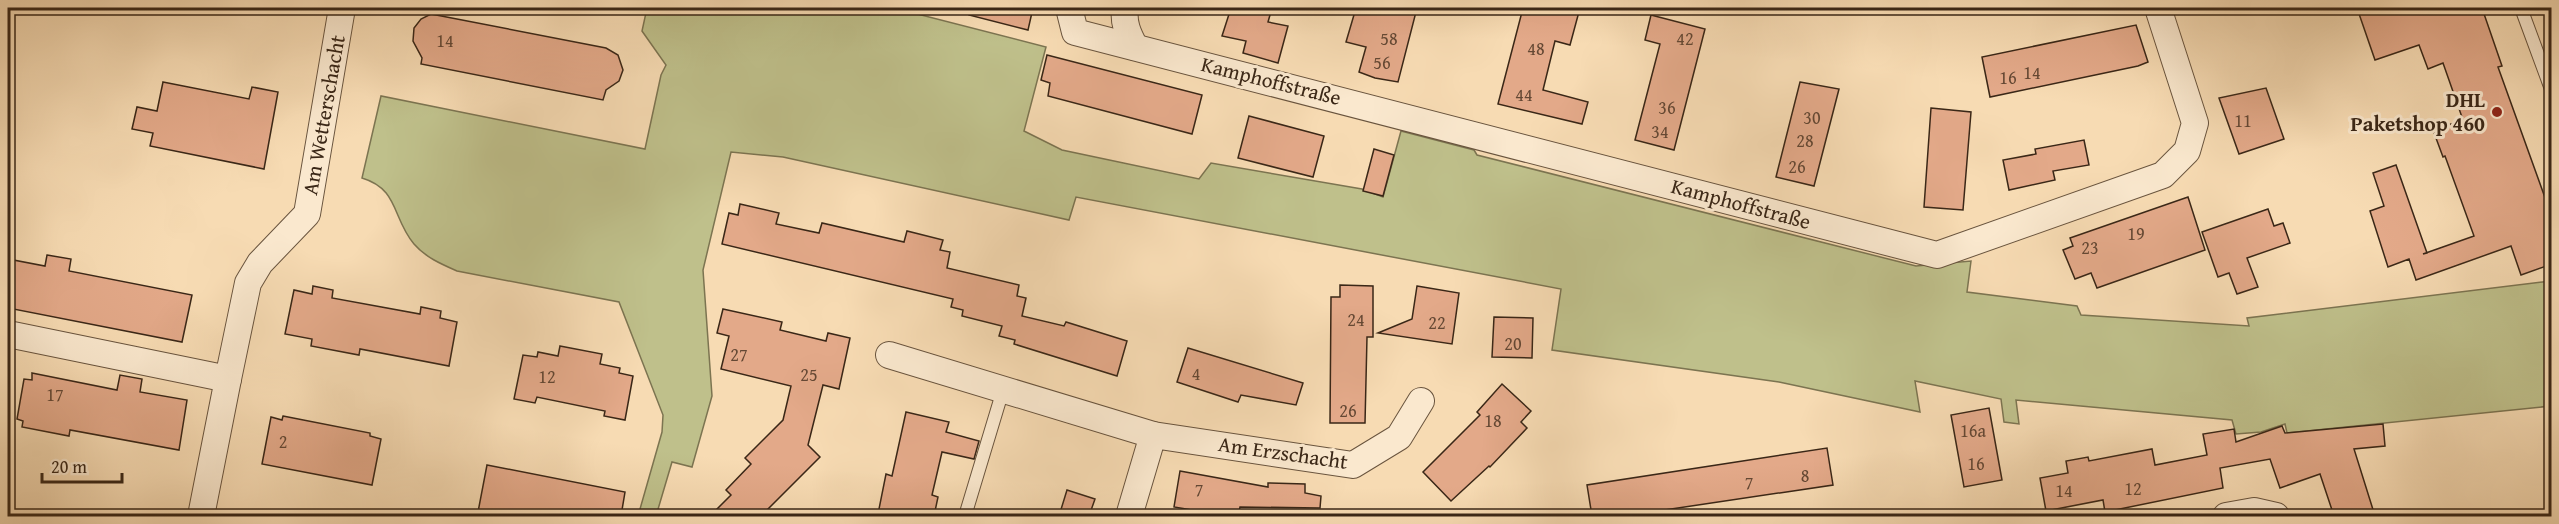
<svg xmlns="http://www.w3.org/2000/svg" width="2559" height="524" font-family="'Gentium Book Plus',serif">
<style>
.green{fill:#bfc08b;stroke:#7c7451;stroke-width:1.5}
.building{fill:#e3a989;stroke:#3a2717;stroke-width:1.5}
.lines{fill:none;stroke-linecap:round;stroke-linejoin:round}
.lane-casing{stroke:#69543e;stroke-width:14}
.street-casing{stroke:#69543e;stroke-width:28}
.lane{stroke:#fae8ce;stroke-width:12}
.street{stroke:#fae8ce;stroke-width:26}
.poi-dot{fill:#8f2418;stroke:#fae8ce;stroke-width:2}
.labels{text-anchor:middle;stroke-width:6;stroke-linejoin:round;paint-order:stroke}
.number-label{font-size:18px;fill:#644834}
.street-label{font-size:21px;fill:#3a2717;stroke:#fae8ce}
.poi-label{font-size:21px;font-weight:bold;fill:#3a2717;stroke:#fae8ce;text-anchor:end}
</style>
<rect width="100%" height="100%" fill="#f7dbb3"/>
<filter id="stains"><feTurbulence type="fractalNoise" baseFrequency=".00333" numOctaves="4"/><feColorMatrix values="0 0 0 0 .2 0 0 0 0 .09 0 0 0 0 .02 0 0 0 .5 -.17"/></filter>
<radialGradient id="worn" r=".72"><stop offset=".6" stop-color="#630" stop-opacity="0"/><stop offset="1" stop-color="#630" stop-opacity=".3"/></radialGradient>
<path class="green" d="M647 8H894L1046 47 1024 131 1062 150 1199 179 1211 163 1362 189 1383 197 1401 131 1474 150 1477 155 1916 266 1971 261 1967 292 2077 306 2081 315 2249 326 2247 318 2551 281V406L2287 433 2285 424 2261 432 2236 434 2232 420 2016 400 2019 424 2004 422 2001 399 1915 381 1920 412 1779 382 1552 350 1561 289 1076 197 1069 220 783 157 731 152 703 270 712 396 692 467 672 462 656 516H638L662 432 663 415 619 302 457 271C441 264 425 257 414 244 392 218 399 189 362 178L381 96 645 149 661 75 666 65 642 31Z"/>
<g class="building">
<path d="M970 8H1033L1028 30 969 15Z"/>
<path d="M1231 8H1272L1268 22 1288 26 1278 63 1243 53 1246 41 1222 36Z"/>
<path d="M1356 8H1417L1398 82 1375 78 1359 72 1366 47 1346 42Z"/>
<path d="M1523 8H1580L1570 45 1555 41 1543 90 1588 102 1582 124 1498 104Z"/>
<path d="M2357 8H2482L2502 66 2498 67 2552 217V264L2521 275 2511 246 2416 280 2409 259 2388 267 2370 211 2384 206 2373 173 2396 165 2427 253 2423 254 2474 236 2445 156 2443 157 2433 130 2463 120 2443 63 2428 69 2419 45 2375 60Z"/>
<path d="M431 14 606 48 618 55 623 70 619 81 606 90 603 100 421 64 422 58 413 41 414 28 421 19Z"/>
<path d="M1651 15 1705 29 1674 150 1635 140 1660 44 1645 40Z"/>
<path d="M2136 25 2148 62 2138 66 1990 97 1982 57Z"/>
<path d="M1047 55 1202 95 1192 134 1048 96 1050 83 1041 80Z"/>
<path d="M163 82 249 99 252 87 278 92 264 169 150 146 153 133 132 129 137 107 157 111Z"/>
<path d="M1800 82 1839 89 1814 186 1776 177Z"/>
<path d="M2266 88 2284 139 2239 154 2219 98Z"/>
<path d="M1931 108 1971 112 1963 210 1924 207Z"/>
<path d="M1249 116 1324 136 1313 177 1238 158Z"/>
<path d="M2084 140 2089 165 2053 171 2055 180 2009 190 2003 160 2036 154 2035 149Z"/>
<path d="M1374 149 1394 155 1383 196 1363 191Z"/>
<path d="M2188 197 2205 250 2097 288 2091 273 2075 279 2063 250 2073 246 2070 238Z"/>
<path d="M740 204 779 213 776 224 819 233 822 223 904 242 907 231 943 240 940 250 950 252 947 268 1019 285 1017 296 1026 298 1022 316 1064 326 1066 322 1127 341 1117 376 1014 344 1015 340 999 336 1002 326 962 316 963 310 951 307 953 299 722 244 729 213 738 215Z"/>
<path d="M2268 209 2274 226 2283 223 2290 243 2247 258 2258 287 2237 294 2229 273 2218 277 2202 232Z"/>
<path d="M47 255 71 259 69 271 192 295 182 342 8 308V259L45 266Z"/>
<path d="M1340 285 1373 286V337H1367L1365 423H1330L1331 297H1340Z"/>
<path d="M313 286 333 290 332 298 420 314 421 307 441 311 440 318 457 322 449 366 360 349 359 355 311 346 312 339 285 334 294 290 312 294Z"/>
<path d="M1417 286 1459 293 1452 344 1378 333 1412 319Z"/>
<path d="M723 309 782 322 780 330 826 341 828 333 850 338 839 389 823 385 808 445 820 457 761 516H710L731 495 726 490 751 464 745 458 783 420 791 386 721 369 729 336 717 333Z"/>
<path d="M1494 317 1533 318 1532 358 1492 357Z"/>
<path d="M560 346 602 354 600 364 620 368 619 373 633 376 625 420 604 416 605 411 537 397 535 403 514 399 523 355 537 357 538 352 558 356Z"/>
<path d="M1188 348 1303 383 1296 405 1241 395 1238 402 1177 382Z"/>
<path d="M32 373 117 390 120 375 142 379 140 392 187 400 179 450 70 430 69 436 22 427 23 421 17 419 24 379 32 380Z"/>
<path d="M1502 384 1531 411 1521 422 1527 428 1490 467 1489 466 1451 501 1423 472 1480 415 1477 412Z"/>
<path d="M1989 408 2002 480 1964 487 1951 415Z"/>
<path d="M906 412 949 422 946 432 979 441 974 459 942 452 932 495 938 497 934 516H889L878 514 886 474 892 476Z"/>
<path d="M283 416 370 433V436L381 439 372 485 262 464 271 417 282 420Z"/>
<path d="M2383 424 2385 446 2354 449 2375 516H2334L2320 474 2280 488 2270 459 2220 468 2223 488 2105 512 2103 500 2046 511 2040 478 2068 473 2066 461 2088 457 2089 461 2152 449 2155 465 2207 455 2203 434 2234 429 2236 442 2282 426 2285 433Z"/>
<path d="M1827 448 1833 485 1624 516H1592L1587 485Z"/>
<path d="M487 465 625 492 621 516H500L478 512Z"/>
<path d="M1180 471 1268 487V483L1305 484V493L1321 496 1320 508 1240 507 1238 516H1228L1174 507Z"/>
<path d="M1067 490 1095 499 1089 516H1059Z"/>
</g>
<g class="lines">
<defs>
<g id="lane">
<path d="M2521 8 2552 92"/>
<path d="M965 516 1003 390"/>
</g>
<g id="street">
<path d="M1069 8 1075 32 1937 255 2163 175 2187 151 2195 123 2158 8"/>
<path d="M1125 8C1123 23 1128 34 1135 47"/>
<path d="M8 334 228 379 201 516"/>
<path d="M889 355 1153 435"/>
<path d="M228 379 248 283 260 263 307 214 342 8"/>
<path d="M1129 516 1153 435 1353 465 1399 437 1421 401"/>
<path d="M2226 516 2254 511 2276 516"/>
</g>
</defs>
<use href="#lane" class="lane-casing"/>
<use href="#street" class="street-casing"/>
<use href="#lane" class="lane"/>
<use href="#street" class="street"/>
</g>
<circle class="poi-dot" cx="2497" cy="112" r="6"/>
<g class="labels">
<g class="number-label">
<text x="1389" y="45">58</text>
<text x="1685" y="45">42</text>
<text x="445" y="47">14</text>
<text x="1536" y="55">48</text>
<text x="1382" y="69">56</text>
<text x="2032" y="79">14</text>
<text x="2008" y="84">16</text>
<text x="1524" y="101">44</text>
<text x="1667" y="114">36</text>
<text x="1812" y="124">30</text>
<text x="2243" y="127">11</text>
<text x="1660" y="138">34</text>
<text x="1805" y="147">28</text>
<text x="1797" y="173">26</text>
<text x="2136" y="240">19</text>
<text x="2090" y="254">23</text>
<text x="1356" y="326">24</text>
<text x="1437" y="329">22</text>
<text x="1513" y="350">20</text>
<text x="739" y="361">27</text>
<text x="1196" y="380">4</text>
<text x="809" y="381">25</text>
<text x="547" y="383">12</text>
<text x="55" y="401">17</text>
<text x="1348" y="417">26</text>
<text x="1493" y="427">18</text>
<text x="1973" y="437">16a</text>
<text x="283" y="448">2</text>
<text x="1976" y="470">16</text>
<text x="1805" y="482">8</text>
<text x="1749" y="489">7</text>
<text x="2133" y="495">12</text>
<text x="1199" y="496">7</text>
<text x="2064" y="497">14</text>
</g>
<g class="street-label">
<text transform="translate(1271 81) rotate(14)" y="7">Kamphoffstraße</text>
<text transform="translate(324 115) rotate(-80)" y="7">Am Wetterschacht</text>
<text transform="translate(1741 204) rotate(15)" y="7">Kamphoffstraße</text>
<text transform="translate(1283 453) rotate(8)" y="7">Am Erzschacht</text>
</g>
<g class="poi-label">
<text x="2485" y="107">DHL<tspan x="2485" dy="24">Paketshop 460</tspan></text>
</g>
</g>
<rect width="2559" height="524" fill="none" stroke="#f7dbb3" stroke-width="30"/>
<rect x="9" y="9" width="2541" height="506" fill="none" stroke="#3a2717" stroke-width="3"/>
<rect x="15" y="15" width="2529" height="494" fill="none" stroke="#3a2717" stroke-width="1.5"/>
<path d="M42 473v9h80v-9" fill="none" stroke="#3a2717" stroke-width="3"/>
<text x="51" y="473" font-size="18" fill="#3a2717" stroke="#fae8ce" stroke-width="4.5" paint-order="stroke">20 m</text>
<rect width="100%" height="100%" filter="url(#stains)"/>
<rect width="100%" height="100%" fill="url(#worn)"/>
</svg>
